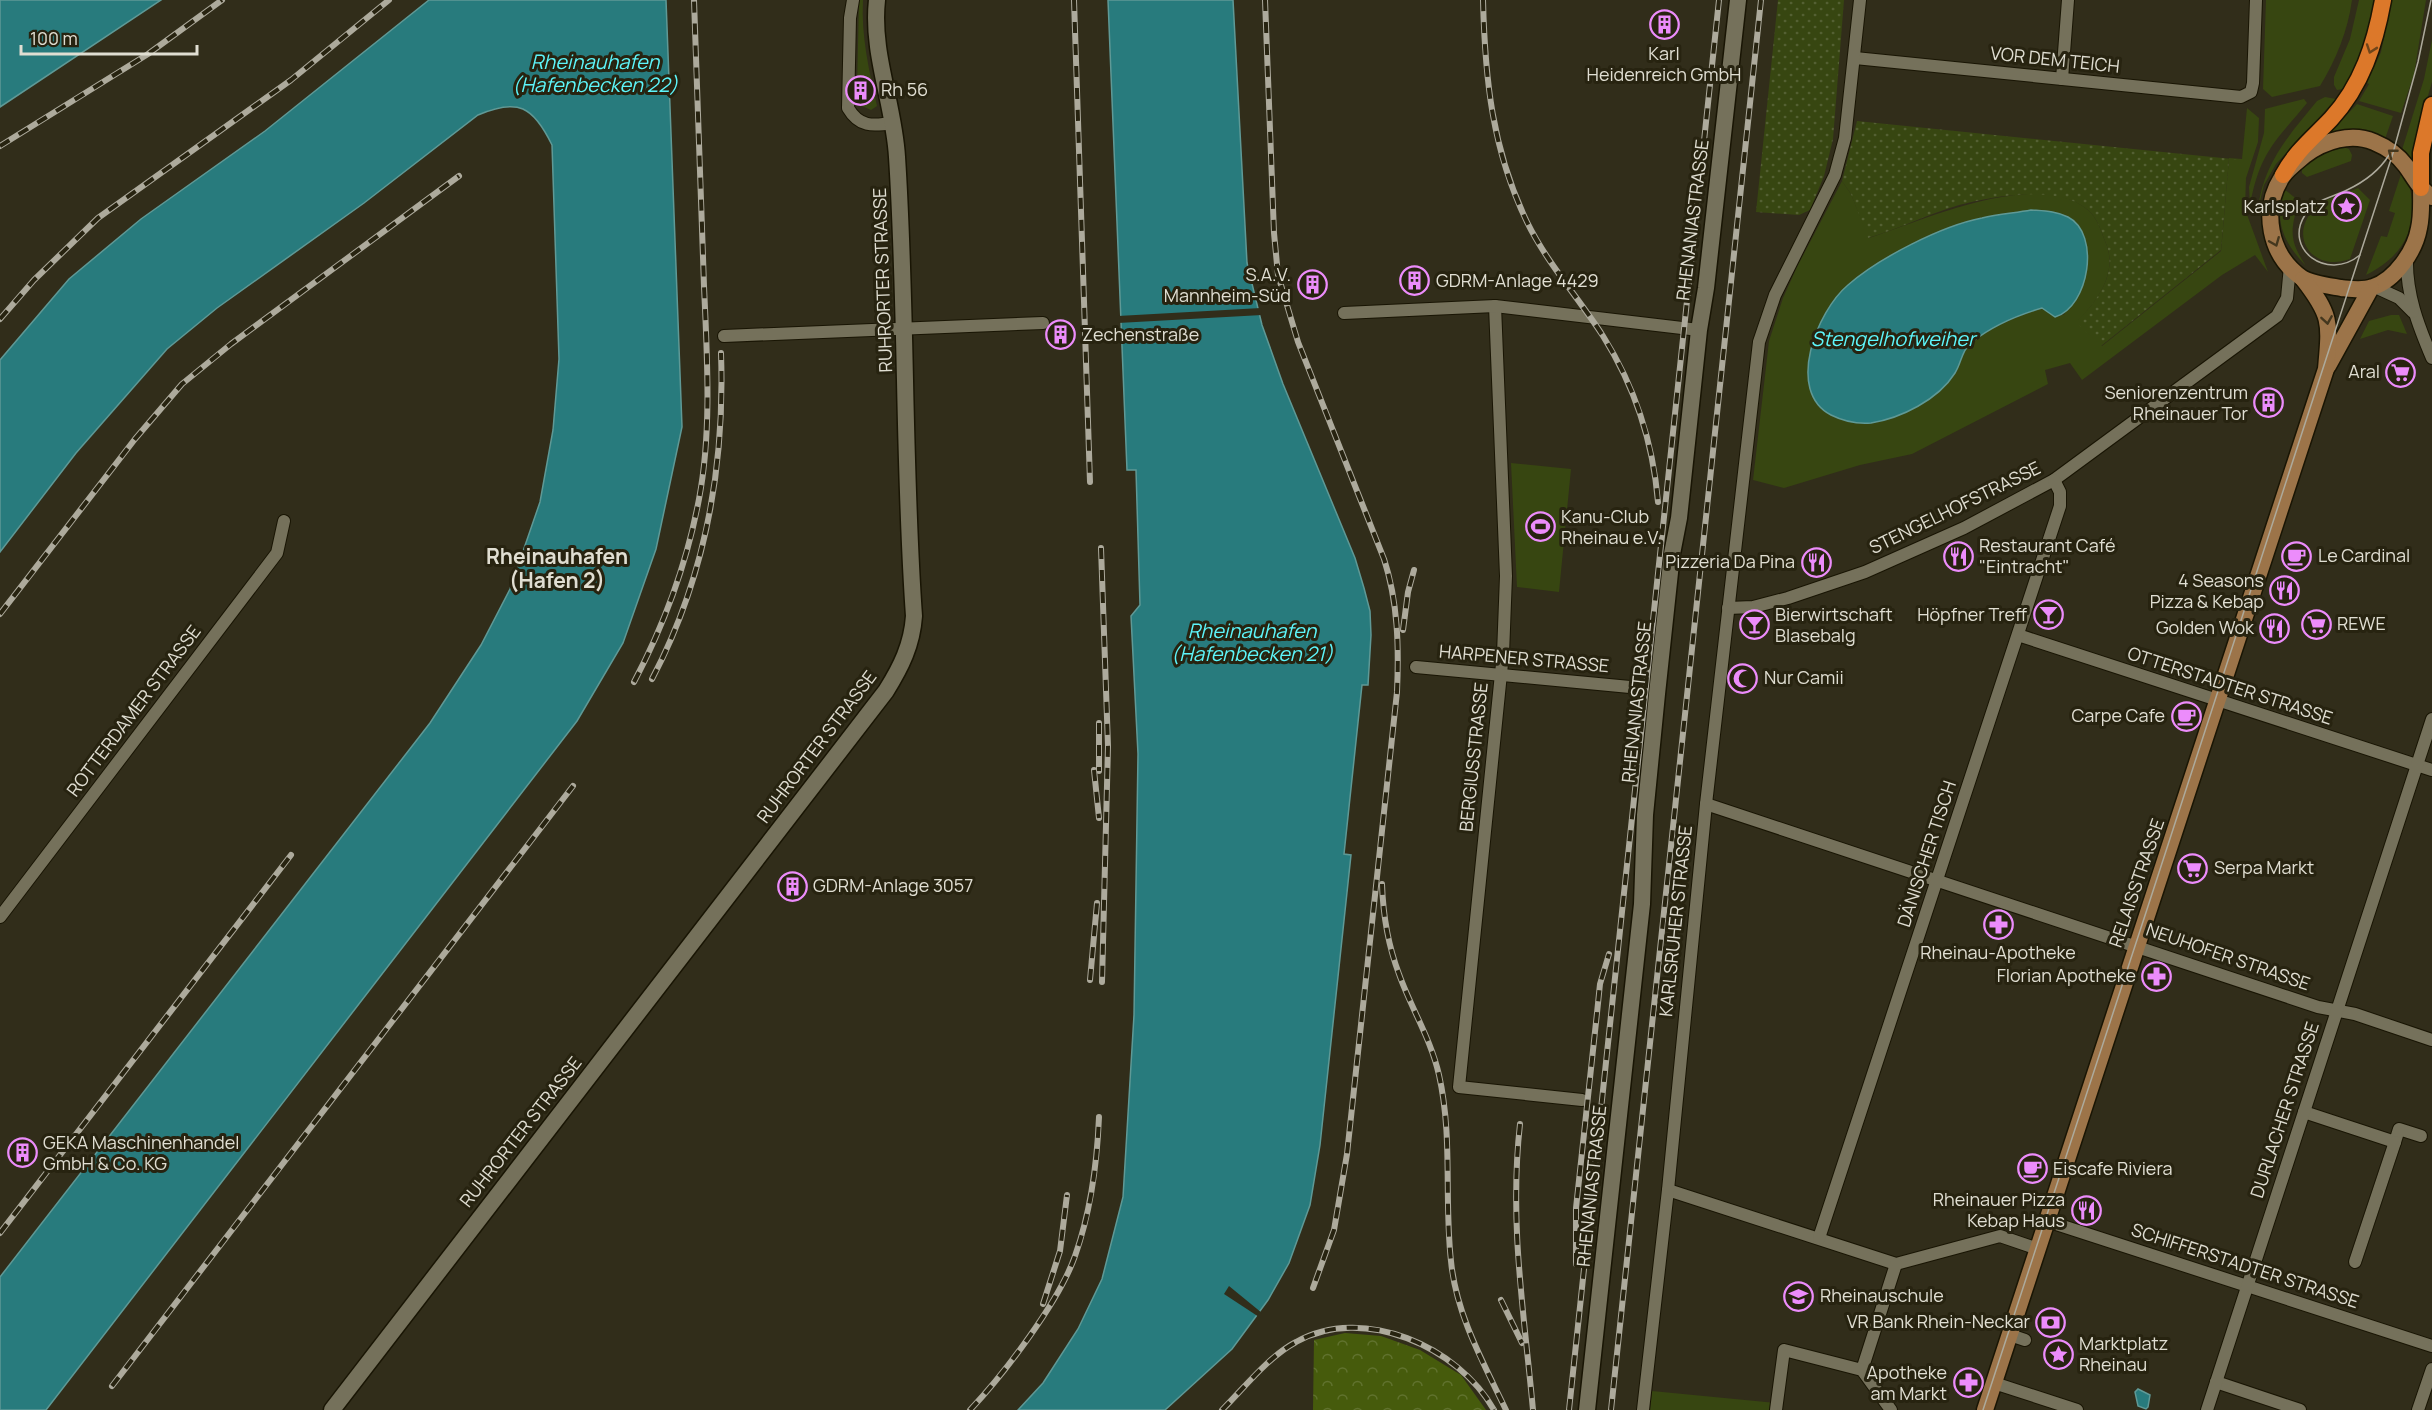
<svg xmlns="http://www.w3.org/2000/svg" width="2432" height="1410" font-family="Manrope,sans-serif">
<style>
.green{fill:#374611;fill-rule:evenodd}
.forest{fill:url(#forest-crowns)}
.garden{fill:url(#garden-dots)}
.water{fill:#287b7d;stroke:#5f9996;stroke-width:1.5}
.pier{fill:#312d1a}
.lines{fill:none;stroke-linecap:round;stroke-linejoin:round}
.minor-casing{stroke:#191504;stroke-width:14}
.tertiary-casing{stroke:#191504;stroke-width:19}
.secondary-casing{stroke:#191504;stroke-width:19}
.trunk-casing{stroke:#191504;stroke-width:19}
.minor{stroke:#75715b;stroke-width:12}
.tertiary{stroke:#75715b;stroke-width:16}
.secondary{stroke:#9c7449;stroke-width:16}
.trunk{stroke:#dc782a;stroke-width:16}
.tram{stroke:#adaa9c;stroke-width:1.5}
.rail-casing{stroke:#adaa9c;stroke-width:6}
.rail{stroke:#272310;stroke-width:4;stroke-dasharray:11;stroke-linecap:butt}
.oneway{stroke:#6f451a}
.oneway2{stroke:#44371e}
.labels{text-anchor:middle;stroke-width:6;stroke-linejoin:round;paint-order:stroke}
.poi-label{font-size:18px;fill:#e0ded2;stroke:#272310;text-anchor:start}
.street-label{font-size:18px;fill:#e0ded2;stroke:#272310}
.water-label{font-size:20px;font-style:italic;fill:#5df5fa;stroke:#272310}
.quarter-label{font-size:21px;font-weight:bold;fill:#e0ded2;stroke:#272310}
</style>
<defs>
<pattern id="forest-crowns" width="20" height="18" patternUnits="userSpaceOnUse" patternTransform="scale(1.5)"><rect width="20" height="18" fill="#465b0c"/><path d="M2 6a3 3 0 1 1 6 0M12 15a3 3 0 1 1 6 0" fill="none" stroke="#60722e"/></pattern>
<pattern id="garden-dots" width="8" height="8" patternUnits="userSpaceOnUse" patternTransform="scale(1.5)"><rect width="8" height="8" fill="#374611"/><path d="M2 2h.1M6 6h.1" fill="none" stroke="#546033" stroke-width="1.8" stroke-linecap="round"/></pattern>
</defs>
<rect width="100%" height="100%" fill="#312d1a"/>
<g class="green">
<path d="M859 0H863C861 36 869 70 877 106L871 110 862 106 856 94 862 92 861 87 857 88Z"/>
<path d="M2266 0H2352C2348 30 2336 60 2320 86L2272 97 2263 89Z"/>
<path d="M2359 0H2375C2368 31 2361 62 2343 89L2337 90 2334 85V77L2350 39Z"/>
<path d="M2392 0H2426L2414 74 2401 113 2359 101 2369 84 2367 83 2381 52Z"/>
<path d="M2432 40V82L2425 106 2414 165 2401 153 2424 79Z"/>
<path d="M2325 97 2336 99 2276 164 2264 185 2258 209C2263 164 2289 135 2317 101Z"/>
<path d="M2304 99 2307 103C2275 142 2260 152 2250 205L2249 187 2264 133 2265 109Z"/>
<path d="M2357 104 2393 116 2384 142 2331 132Z"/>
<path d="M2247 108 2259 118 2258 142 2246 178 2245 209 2268 272 2255 255 2222 275 2082 380 2070 363 2045 370 2048 384 1912 454 1860 465 1784 488 1753 480 1769 341 1783 298 1797 267 1842 181 1851 194 1869 238C1921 221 2039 167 2088 210 2098 218 2102 234 2107 246 2117 275 2096 303 2077 322L2102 346 2221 251 2229 158 2242 159ZM1930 237 2065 314 2055 317 2042 308C2020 315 1972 333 1962 354 1959 360 1958 367 1956 373L1808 363C1824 287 1866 269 1930 237Z"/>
<path d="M2343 147 2349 149 2352 155 2351 161 2307 177 2302 173V166L2323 151Z"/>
<path d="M2403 168C2423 214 2412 252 2366 275L2381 236 2387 237 2395 213 2389 211Z"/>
<path d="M2358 188 2370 200 2350 259C2313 273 2286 236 2316 207 2327 197 2345 194 2358 188Z"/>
<path d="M2284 189 2299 201C2290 231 2289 240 2306 266 2283 242 2274 221 2284 189Z"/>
<path d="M2391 315H2399L2407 334 2388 330 2360 339 2369 321Z"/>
<path d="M1511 463 1571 469 1559 592 1517 587Z"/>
<path d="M1652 1391 1776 1403 1775 1410H1650Z"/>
</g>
<path class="forest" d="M1345 1333 1381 1336 1420 1350 1461 1375 1486 1410H1313L1314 1340Z"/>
<g class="garden">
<path d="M1778 0H1844L1833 139 1824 176 1810 210 1799 215 1756 212Z"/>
<path d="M1857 121 2242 160 2229 159 2221 250 2101 346 2076 322C2096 303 2117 275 2107 246 2102 234 2098 218 2088 210 2058 184 1994 196 1959 205 1928 214 1899 229 1868 238L1851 194 1842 181Z"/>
</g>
<g class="water">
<path d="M0 0H161L0 107Z"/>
<path d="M429 0H666L682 427 656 549 623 643 577 721 46 1410H0V1277L430 723 481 645 510 589 540 502 553 430 559 359 552 145C533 106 518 98 478 115L364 203 217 308 167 349 76 453 0 552V360L69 279 141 219 265 131Z"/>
<path d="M1108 0H1233L1247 263 1262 325 1283 384 1355 558 1364 588 1370 611 1371 635 1368 685H1362L1344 854 1351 855 1320 1145 1310 1205 1289 1263 1268 1300 1232 1349 1165 1410H1018L1043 1383 1078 1329 1102 1279 1123 1197 1134 1015 1138 754 1131 616 1140 605 1136 470H1127Z"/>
<path d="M2031 210C2044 211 2056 211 2068 217 2101 234 2089 307 2055 317L2042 308C2018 315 1992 326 1972 342 1961 351 1962 362 1955 373 1938 400 1901 418 1871 423 1858 424 1843 421 1831 415 1785 391 1817 311 1848 285 1879 258 1941 226 1982 218 1998 214 2015 213 2031 210Z"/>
<path d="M2138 1389 2150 1395 2148 1407 2146 1409 2138 1406 2135 1392Z"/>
</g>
<g class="pier">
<path d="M1261 308 1262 315 1118 323V316Z"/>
<path d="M1229 1286 1262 1313 1259 1317 1224 1294Z"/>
</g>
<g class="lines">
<defs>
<g id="minor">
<path d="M853 0 850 18 848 108C859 127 872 126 893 123"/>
<path d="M1855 58 2241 97 2251 92 2253 83 2256 0"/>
<path d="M2062 79 2068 0"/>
<path d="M2407 258C2406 294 2418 325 2432 358"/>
<path d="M2375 287 2399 298 2413 312"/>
<path d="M1495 306 1506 576 1503 654 1459 1087 1582 1100"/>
<path d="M1344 313 1495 306 1699 330"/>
<path d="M724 336 1043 323"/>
<path d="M1728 608 1753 607 1788 598 1865 572 1964 528 2054 480 2277 316 2287 298 2290 266"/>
<path d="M2018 635 2432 770"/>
<path d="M1416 667 1630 687"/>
<path d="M1706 804 2318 1007 2355 1014 2432 1040"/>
<path d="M0 917 277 553 284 521"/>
<path d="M2304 1112 2395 1142 2399 1129 2421 1136"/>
<path d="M1668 1190 1896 1264 2000 1236 2038 1249"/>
<path d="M2047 1221 2432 1346"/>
<path d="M1819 1238 2060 506V492L2054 480"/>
<path d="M2355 1262 2395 1142"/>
<path d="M2010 1335 2025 1340"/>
<path d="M1862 1370 1896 1264"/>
<path d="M2216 1382 2300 1410"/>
<path d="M1994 1383 2077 1410"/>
<path d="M1643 1410 1668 1190 1706 804 1759 342 1775 295 1835 175 1845 138 1860 0"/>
<path d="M1776 1410 1784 1350 1862 1370 1891 1410"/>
<path d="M2207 1410 2432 719"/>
<path d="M2418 1410 2432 1369"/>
</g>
<g id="tertiary">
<path d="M332 1410 886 691C901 667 912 645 914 616 903 463 907 310 897 157 894 104 871 53 877 0"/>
<path d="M1587 1410 1642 904 1645 815 1657 694 1672 554 1679 518 1699 330 1706 288 1738 0"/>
</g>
<g id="secondary">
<path d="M2421 188C2421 201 2422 215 2419 228 2415 251 2395 280 2373 287 2363 291 2351 289 2341 288 2330 286 2312 284 2302 278 2269 255 2261 210 2282 177 2287 169 2298 161 2305 155 2324 141 2351 132 2374 142 2386 147 2398 155 2406 166 2414 177 2420 190 2432 197"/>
<path d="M2328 366 2371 288"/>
<path d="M1985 1410 2326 369C2330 323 2332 316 2303 279"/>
</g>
<g id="trunk">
<path d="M2283 175C2295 152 2313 138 2331 119 2362 85 2375 44 2383 0"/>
<path d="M2421 188V153L2432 105"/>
</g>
</defs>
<use href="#minor" class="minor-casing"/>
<use href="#tertiary" class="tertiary-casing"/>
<use href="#secondary" class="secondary-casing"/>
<use href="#trunk" class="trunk-casing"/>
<use href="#minor" class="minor"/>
<use href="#tertiary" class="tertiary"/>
<use href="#secondary" class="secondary"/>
<use href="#trunk" class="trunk"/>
<g class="tram">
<path d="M2360 255C2327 282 2283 249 2305 215 2315 199 2331 198 2347 190 2364 182 2379 171 2389 155"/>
<path d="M1983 1410C2120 991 2258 573 2393 153L2418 62 2431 0"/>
</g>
<defs>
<g id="rail">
<path d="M1074 0 1090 482"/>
<path d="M1265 0 1274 233 1278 275 1298 342 1384 559C1398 602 1399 647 1397 692L1347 1154 1334 1230 1313 1288"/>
<path d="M1483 0C1485 79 1492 149 1527 222 1547 263 1578 297 1603 336 1635 387 1653 442 1658 502"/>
<path d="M0 146 148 54 222 0"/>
<path d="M0 319 34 280 98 218 291 80 389 0"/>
<path d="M1101 548 1108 746 1102 982"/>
<path d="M0 614 135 439 182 384 231 344 459 176"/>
<path d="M1403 630 1408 592 1414 570"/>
<path d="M652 679C705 578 725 466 721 353"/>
<path d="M634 682C664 625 687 563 699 499 712 431 707 355 704 286 701 191 697 95 694 0"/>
<path d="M1099 723V771"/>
<path d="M1094 770 1099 818"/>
<path d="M1382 884C1383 914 1388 945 1399 974 1411 1008 1431 1039 1439 1075 1453 1137 1444 1199 1451 1261 1456 1314 1483 1362 1506 1410"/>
<path d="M1090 980 1097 903"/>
<path d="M1520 1124C1509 1223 1524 1312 1533 1410"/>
<path d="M0 1233 291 855"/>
<path d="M1576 1264V1208L1597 1013 1600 984 1609 954"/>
<path d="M1501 1300 1522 1343"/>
<path d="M1043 1304 1060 1251 1067 1195"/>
<path d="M112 1386 573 786"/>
<path d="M970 1410C1004 1374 1059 1302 1075 1256 1091 1211 1097 1165 1099 1117"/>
<path d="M1222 1410C1245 1387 1268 1357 1296 1342 1363 1304 1459 1347 1494 1410"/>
<path d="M1569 1410 1719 0"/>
<path d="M1611 1410 1761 0"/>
</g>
</defs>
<use href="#rail" class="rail-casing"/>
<use href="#rail" class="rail"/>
</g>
<defs><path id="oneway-chevron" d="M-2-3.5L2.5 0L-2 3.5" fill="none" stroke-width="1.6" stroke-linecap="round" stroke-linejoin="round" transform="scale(1.5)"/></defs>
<use class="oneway" href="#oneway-chevron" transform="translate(2371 49) rotate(109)"/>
<g class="oneway2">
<use href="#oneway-chevron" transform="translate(2392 153) rotate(-142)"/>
<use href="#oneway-chevron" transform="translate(2275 242) rotate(68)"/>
<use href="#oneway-chevron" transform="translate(2327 320) rotate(81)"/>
</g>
<defs>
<symbol id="building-ring" viewBox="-11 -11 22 22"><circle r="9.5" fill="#272310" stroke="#ec8cfb" stroke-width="1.5"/><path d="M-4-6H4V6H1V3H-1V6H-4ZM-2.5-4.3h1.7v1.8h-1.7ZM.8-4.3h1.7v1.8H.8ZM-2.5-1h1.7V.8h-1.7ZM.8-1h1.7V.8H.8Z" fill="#ec8cfb"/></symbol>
<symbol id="sight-ring" viewBox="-11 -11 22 22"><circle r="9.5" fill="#272310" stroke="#ec8cfb" stroke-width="1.5"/><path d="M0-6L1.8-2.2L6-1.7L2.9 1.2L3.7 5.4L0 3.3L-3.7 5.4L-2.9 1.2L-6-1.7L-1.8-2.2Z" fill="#ec8cfb"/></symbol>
<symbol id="supermarket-ring" viewBox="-11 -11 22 22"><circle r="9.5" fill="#272310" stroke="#ec8cfb" stroke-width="1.5"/><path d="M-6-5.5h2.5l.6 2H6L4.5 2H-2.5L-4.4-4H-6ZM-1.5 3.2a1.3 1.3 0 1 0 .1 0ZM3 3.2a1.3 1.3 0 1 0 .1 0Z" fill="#ec8cfb"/></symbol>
<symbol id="stadium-ring" viewBox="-11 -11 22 22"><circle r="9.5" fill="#272310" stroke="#ec8cfb" stroke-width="1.5"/><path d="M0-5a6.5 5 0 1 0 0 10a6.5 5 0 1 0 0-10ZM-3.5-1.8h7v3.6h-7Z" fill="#ec8cfb"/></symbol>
<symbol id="restaurant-ring" viewBox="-11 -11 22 22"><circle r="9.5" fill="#272310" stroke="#ec8cfb" stroke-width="1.5"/><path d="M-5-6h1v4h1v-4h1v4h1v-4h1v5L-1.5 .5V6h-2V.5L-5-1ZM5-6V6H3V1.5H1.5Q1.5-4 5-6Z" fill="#ec8cfb"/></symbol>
<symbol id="cafe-ring" viewBox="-11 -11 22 22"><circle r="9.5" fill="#272310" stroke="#ec8cfb" stroke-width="1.5"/><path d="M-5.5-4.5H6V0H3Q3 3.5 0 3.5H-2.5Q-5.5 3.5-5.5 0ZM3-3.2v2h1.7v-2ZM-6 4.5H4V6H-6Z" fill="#ec8cfb"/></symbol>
<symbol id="bar-ring" viewBox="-11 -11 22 22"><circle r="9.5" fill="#272310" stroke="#ec8cfb" stroke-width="1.5"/><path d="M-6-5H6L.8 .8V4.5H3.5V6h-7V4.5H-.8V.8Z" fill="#ec8cfb"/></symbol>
<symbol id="mosque-ring" viewBox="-11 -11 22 22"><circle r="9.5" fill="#272310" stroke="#ec8cfb" stroke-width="1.5"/><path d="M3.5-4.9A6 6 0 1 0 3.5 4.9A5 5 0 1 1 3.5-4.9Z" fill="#ec8cfb"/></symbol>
<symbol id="pharmacy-ring" viewBox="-11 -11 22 22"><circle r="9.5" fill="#272310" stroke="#ec8cfb" stroke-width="1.5"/><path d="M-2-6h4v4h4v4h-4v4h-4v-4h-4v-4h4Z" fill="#ec8cfb"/></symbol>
<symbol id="school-ring" viewBox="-11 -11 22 22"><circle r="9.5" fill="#272310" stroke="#ec8cfb" stroke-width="1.5"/><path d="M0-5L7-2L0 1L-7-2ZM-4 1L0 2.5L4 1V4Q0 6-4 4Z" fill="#ec8cfb"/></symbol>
<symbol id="bank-ring" viewBox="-11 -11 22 22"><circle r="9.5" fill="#272310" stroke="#ec8cfb" stroke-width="1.5"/><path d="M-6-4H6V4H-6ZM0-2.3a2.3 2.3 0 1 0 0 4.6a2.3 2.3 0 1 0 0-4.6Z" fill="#ec8cfb"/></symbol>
</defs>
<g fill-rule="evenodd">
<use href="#building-ring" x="1648" y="8" width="33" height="33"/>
<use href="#building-ring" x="844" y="74" width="33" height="33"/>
<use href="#sight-ring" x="2330" y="190" width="33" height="33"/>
<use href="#building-ring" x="1398" y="264" width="33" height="33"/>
<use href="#building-ring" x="1296" y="268" width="33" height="33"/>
<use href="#building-ring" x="1044" y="318" width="33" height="33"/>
<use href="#supermarket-ring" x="2384" y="356" width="33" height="33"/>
<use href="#building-ring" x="2252" y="386" width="33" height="33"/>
<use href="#stadium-ring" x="1524" y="510" width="33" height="33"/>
<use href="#restaurant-ring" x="1942" y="540" width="33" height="33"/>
<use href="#cafe-ring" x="2280" y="540" width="33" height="33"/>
<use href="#restaurant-ring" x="1800" y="546" width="33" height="33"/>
<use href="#restaurant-ring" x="2268" y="574" width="33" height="33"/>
<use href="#bar-ring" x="2032" y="598" width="33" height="33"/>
<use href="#supermarket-ring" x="2300" y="608" width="33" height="33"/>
<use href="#bar-ring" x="1738" y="608" width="33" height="33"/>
<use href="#restaurant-ring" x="2258" y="612" width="33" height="33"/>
<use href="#mosque-ring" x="1726" y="662" width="33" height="33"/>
<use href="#cafe-ring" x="2170" y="700" width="33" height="33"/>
<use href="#supermarket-ring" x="2176" y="852" width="33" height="33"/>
<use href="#building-ring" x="776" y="870" width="33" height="33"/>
<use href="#pharmacy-ring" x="1982" y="908" width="33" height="33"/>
<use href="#pharmacy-ring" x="2140" y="960" width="33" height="33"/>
<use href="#building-ring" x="6" y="1136" width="33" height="33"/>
<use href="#cafe-ring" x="2016" y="1152" width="33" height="33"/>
<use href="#restaurant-ring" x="2070" y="1194" width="33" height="33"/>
<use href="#school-ring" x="1782" y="1280" width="33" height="33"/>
<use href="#bank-ring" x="2034" y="1306" width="33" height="33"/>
<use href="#sight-ring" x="2042" y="1338" width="33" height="33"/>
<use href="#pharmacy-ring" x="1952" y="1366" width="33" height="33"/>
</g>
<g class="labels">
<g class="poi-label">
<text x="1664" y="60" text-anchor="middle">Karl<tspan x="1664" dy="21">Heidenreich GmbH</tspan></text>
<text x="881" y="96">Rh 56</text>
<text x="2326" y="213" text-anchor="end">Karlsplatz</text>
<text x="1291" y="281" text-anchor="end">S.A.V.<tspan x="1291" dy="21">Mannheim-Süd</tspan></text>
<text x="1436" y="287">GDRM-Anlage 4429</text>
<text x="1082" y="341">Zechenstraße</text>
<text x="2380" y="378" text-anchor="end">Aral</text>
<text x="2248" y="399" text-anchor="end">Seniorenzentrum<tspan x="2248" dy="21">Rheinauer Tor</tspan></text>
<text x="1561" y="523">Kanu-Club<tspan x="1561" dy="21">Rheinau e.V.</tspan></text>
<text x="1979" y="552">Restaurant Café<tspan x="1979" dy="21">"Eintracht"</tspan></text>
<text x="2318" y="562">Le Cardinal</text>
<text x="1795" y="568" text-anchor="end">Pizzeria Da Pina</text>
<text x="2264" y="587" text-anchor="end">4 Seasons<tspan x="2264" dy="21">Pizza &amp; Kebap</tspan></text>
<text x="1775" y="621">Bierwirtschaft<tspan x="1775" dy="21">Blasebalg</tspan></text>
<text x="2027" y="621" text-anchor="end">Höpfner Treff</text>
<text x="2337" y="630">REWE</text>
<text x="2254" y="634" text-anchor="end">Golden Wok</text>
<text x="1764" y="684">Nur Camii</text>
<text x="2165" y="722" text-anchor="end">Carpe Cafe</text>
<text x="2214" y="874">Serpa Markt</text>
<text x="813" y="892">GDRM-Anlage 3057</text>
<text x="1998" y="959" text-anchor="middle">Rheinau-Apotheke</text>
<text x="2136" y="982" text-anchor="end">Florian Apotheke</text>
<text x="43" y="1149">GEKA Maschinenhandel<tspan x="43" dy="21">GmbH &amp; Co. KG</tspan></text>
<text x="2053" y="1175">Eiscafe Riviera</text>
<text x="2065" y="1206" text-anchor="end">Rheinauer Pizza<tspan x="2065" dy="21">Kebap Haus</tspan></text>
<text x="1820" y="1302">Rheinauschule</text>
<text x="2030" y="1328" text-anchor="end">VR Bank Rhein-Neckar</text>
<text x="2079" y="1350">Marktplatz<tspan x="2079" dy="21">Rheinau</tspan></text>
<text x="1947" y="1379" text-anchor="end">Apotheke<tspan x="1947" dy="21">am Markt</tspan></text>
</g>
<g class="street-label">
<text transform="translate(2055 60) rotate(6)" y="6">VOR DEM TEICH</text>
<text transform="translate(1693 220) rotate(-83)" y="6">RHENANIASTRASSE</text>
<text transform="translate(883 280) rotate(-92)" y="6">RUHRORTER STRASSE</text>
<text transform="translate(1955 508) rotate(-26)" y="6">STENGELHOFSTRASSE</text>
<text transform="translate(1524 659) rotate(5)" y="6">HARPENER STRASSE</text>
<text transform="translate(2230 686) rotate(18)" y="6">OTTERSTADTER STRASSE</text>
<text transform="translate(1637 702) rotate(-84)" y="6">RHENANIASTRASSE</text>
<text transform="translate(134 711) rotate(-53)" y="6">ROTTERDAMER STRASSE</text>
<text transform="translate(817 747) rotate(-53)" y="6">RUHRORTER STRASSE</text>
<text transform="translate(1474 757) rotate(-84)" y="6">BERGIUSSTRASSE</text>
<text transform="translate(1927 854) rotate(-72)" y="6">DÄNISCHER TISCH</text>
<text transform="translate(2137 883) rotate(-71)" y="6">RELAISSTRASSE</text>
<text transform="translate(1676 921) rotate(-84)" y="6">KARLSRUHER STRASSE</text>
<text transform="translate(2228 957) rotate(19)" y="6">NEUHOFER STRASSE</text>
<text transform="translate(2285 1110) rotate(-72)" y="6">DURLACHER STRASSE</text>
<text transform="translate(521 1132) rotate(-52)" y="6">RUHRORTER STRASSE</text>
<text transform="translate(1592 1186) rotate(-84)" y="6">RHENANIASTRASSE</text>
<text transform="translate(2245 1266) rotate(18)" y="6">SCHIFFERSTADTER STRASSE</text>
</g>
<g class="water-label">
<text x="595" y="69">Rheinauhafen<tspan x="595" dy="23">(Hafenbecken 22)</tspan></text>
<text x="1893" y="346">Stengelhofweiher</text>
<text x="1252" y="638">Rheinauhafen<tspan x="1252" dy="23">(Hafenbecken 21)</tspan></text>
</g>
<g class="quarter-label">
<text x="557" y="564">Rheinauhafen<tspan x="557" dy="24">(Hafen 2)</tspan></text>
</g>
</g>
<path d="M21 45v9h176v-9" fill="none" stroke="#e0ded2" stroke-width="3"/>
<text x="30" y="45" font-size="18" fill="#e0ded2" stroke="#272310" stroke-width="4.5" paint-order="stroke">100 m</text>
</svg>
